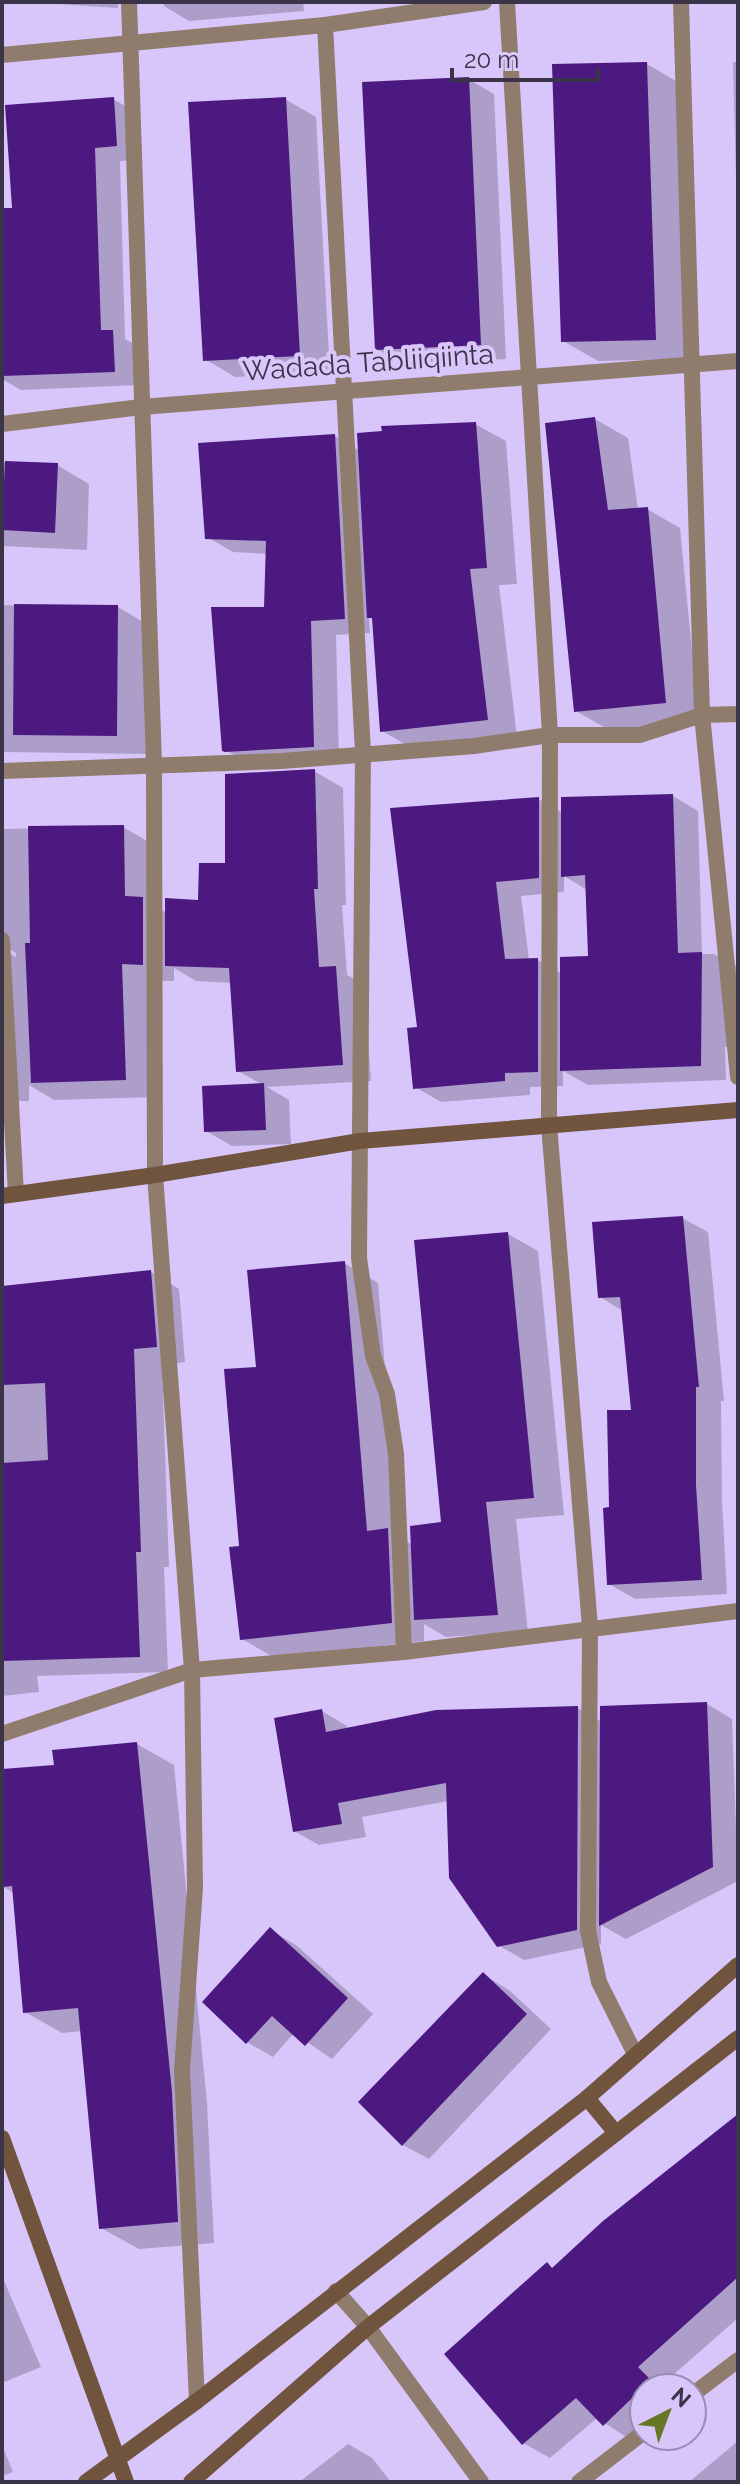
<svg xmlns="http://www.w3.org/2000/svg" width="740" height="2484" font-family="Raleway,sans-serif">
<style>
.shadow{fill:#0003;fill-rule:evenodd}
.building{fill:#4c1981}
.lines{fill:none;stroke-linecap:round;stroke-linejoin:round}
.street{stroke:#907c6c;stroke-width:16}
.secondary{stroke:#70543d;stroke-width:16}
.labels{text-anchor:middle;stroke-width:8;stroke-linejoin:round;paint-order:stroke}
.street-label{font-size:28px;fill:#3b3449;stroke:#d8c6fb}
</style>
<rect width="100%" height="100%" fill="#d8c6fb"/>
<g class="shadow">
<path d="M27 2H118V8Z"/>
<path d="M163 2H303L304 11 189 21 164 6Z"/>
<path d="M569 2H653V3H571Z"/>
<path d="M733 62H738V256Z"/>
<path d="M647 64 681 84 689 359 598 361 563 341Z"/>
<path d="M468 79 494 94 506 359 403 364 377 349Z"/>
<path d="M113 99 139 114 142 160 120 161 125 339 138 346 140 385 21 390 2 379V211L15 210Z"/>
<path d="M285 99 316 117 330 373 235 377 205 359Z"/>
<path d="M595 419 628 438 638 510 647 509 680 528 699 722 609 730 576 711Z"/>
<path d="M475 424 506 441 517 584 499 585 517 737 412 748 382 731 374 620 369 617 370 633 336 635 339 761 249 764 224 749 266 609 268 554 233 552 207 537 335 436 360 451Z"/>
<path d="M2 463 57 465 89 484 87 550 2 546Z"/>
<path d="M2 605 118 607 150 626 149 754 2 752Z"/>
<path d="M314 771 343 788 346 905H342L347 975 364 984 371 1081 267 1087 289 1100 291 1144 232 1146 206 1131 263 1085 238 1071 232 983 196 981 174 968V981H152L157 1097 54 1100 29 1085V1101H13L14 1121 2 1122V949L16 957V953L2 945V829L123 827 154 845 156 907 167 913 200 902 227 865Z"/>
<path d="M673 796 698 811 702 954H714L738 967V1047H725L726 1080 588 1085 563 1071V1086L530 1087V1095L441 1102 415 1087 419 1029 538 799 563 813ZM564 876 587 890 590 958 562 974 538 960H529L521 896 564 892Z"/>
<path d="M682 1218 708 1232 724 1401H721L722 1500 727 1594 635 1599 609 1584 611 1509 633 1412 623 1311 600 1297Z"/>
<path d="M508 1234 538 1251 564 1515 516 1519 528 1632 446 1637 424 1624V1641L275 1658 242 1639 241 1547 259 1369 344 1263 378 1283 399 1537 413 1545 443 1524Z"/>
<path d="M151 1272 179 1289 185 1362 162 1365 169 1567H164L168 1672 37 1676 39 1692 2 1696V1288Z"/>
<path d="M707 1704 732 1719 738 1881 626 1939 601 1925V1944L524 1960 498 1945 448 1801 362 1817 366 1837 319 1845 294 1831 322 1711 347 1726V1730L578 1708 602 1722Z"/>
<path d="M137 1744 174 1765 207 2103 214 2243 139 2249 101 2228 82 2031 62 2033 25 2012 14 1893 2 1886V1771L56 1767Z"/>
<path d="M270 1930 296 1945 373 2014 332 2059 294 2033 273 2057 247 2042Z"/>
<path d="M484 1975 509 1990 551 2029 429 2159 403 2145Z"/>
<path d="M738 2116V2318L664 2383 669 2388H644V2427L631 2440 597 2418 550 2458 523 2443 547 2265 554 2269Z"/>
<path d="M2 2276 41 2367 2 2383Z"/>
<path d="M738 2441V2482H689Z"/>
<path d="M348 2444 372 2458 391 2482H299Z"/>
<path d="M2 2445 13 2472 2 2476Z"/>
</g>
<g class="building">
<path d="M647 62 656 340 561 342 552 64Z"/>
<path d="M469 77 481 345 375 350 362 82Z"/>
<path d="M114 97 117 146 95 148 101 330H113L115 372 2 376V208H12L5 105Z"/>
<path d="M286 97 300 356 203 361 188 102Z"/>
<path d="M595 417 608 510 648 507 666 703 574 712 545 423Z"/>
<path d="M476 422 487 568 470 569 488 720 380 732 372 618H367L357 433 382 431 381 426Z"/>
<path d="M335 434 345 619 311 621 314 747 225 752 222 751 211 607H264L266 541 205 539 198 443Z"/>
<path d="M5 461 58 463 55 533 2 530Z"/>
<path d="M14 604 118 605 117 736 13 735Z"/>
<path d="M315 769 318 889H314L319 967 336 966 343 1065 236 1072 229 968 165 966V898L198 900 199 863H225V774Z"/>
<path d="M673 794 678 953 702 952 701 1066 560 1071V957L588 956 585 875 561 877V797Z"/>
<path d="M539 797V878L496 882 505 959 538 958V1072L505 1073V1081L413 1089 407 1028 417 1027 390 808Z"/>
<path d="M124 825 125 896 143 897V965L122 964 126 1080 31 1083 25 943H30L28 826Z"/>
<path d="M264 1083 266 1130 204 1132 202 1086Z"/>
<path d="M683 1216 699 1387H696V1485L702 1580 607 1585 603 1508 609 1507 607 1410H631L620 1297 598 1298 592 1222Z"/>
<path d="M508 1232 534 1498 486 1502 498 1615 414 1620 410 1526 441 1522 414 1240Z"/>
<path d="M345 1261 367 1531 388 1528 392 1623 240 1640 229 1547 239 1546 224 1369 256 1367 247 1270Z"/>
<path d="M151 1270 157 1347 134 1349 141 1552H136L140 1657 2 1661V1463L48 1460 45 1383 2 1385V1286Z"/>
<path d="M707 1702 713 1867 599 1926 600 1706Z"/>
<path d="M578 1706 577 1930 497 1947 449 1878 446 1783 338 1803 342 1824 293 1832 274 1718 322 1709 326 1732 436 1710Z"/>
<path d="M137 1742 172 2092 178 2222 99 2229 78 2008 23 2013 12 1886 2 1887V1769L54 1765 52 1750Z"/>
<path d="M270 1927 348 1998 305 2046 272 2016 246 2044 202 2002Z"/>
<path d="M483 1972 527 2014 402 2146 358 2102Z"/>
<path d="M738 2114V2277L638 2367 651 2380 603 2426 576 2398 522 2445 444 2354 547 2262 552 2268 603 2221Z"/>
</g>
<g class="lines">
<g class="street">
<path d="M129 2 154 765 155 1175 192 1670 195 1888 182 2070 197 2401"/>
<path d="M507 2 550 735 549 1125 590 1627 588 1931 599 1982 635 2054"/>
<path d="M681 2 702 715 738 1077"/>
<path d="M325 25 363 753 359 1258 373 1356 387 1394 396 1454 404 1652"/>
<path d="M2 55 325 25 484 2"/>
<path d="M2 424 141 407 738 361"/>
<path d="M2 771 282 761 474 746 550 735H640L702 715 738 714"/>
<path d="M2 940 16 1194"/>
<path d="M2 1734 192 1670 404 1652 738 1611"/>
<path d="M336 2291 368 2327 481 2482"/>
<path d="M692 2395 738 2360"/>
<path d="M579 2482 644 2432"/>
</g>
<g class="secondary">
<path d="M2 1196 155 1175 360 1141 738 1110"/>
<path d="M587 2098 616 2133"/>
<path d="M2 2138 126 2482"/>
<path d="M86 2482 197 2401 587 2098 738 1965"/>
<path d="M191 2482 368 2327 738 2038"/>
</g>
</g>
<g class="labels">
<g class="street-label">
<text transform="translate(368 362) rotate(-4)" y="10">Wadada Tabliiqiinta</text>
</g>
</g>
<rect width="740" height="2484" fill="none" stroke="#3b3449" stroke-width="8"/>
<g transform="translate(668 2412) rotate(42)"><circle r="38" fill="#d8c6fb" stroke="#998cb4" stroke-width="2"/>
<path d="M0-6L14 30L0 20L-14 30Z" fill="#667725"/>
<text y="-12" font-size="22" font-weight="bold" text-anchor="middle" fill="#3b3449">N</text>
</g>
<path d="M452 68v12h146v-12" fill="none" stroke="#3b3449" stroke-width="4"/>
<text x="464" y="68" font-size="24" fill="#3b3449" stroke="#d8c6fb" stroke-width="6" paint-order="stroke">20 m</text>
</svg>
